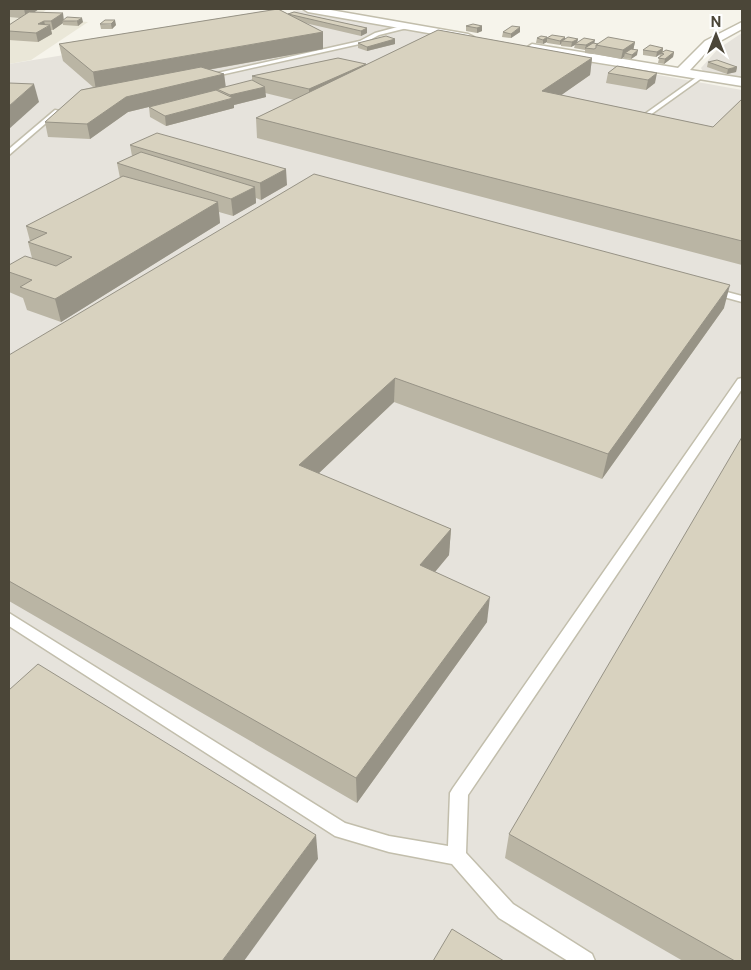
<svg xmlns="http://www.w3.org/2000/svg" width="751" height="970" font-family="'Public Sans',sans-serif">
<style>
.residential{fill:#eae7d8}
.industrial{fill:#e6e3dc}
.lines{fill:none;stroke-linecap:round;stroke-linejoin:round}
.lane-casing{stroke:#c2beac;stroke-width:3}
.street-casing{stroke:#c2beac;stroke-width:3}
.lane{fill:#fff;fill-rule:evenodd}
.street{fill:#fff;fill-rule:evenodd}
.wall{fill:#bab5a4}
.shaded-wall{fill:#979386}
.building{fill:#d8d2bf;stroke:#979386}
</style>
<rect width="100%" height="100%" fill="#f6f4eb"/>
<path class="residential" d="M9 9H47L36 18 88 22 31 60 9 64Z"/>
<g class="industrial">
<path d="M297 10 742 90V961H9V64L267 22Z"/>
<path d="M742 33V80L703 71 701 68 718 49Z"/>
</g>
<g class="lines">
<defs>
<g id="lane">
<path d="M405 25 407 28 379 35 364 43 207 78 204 76 360 41 375 33Z"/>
<path d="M701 74 706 75 639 123H635V121Z"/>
<path d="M55 110 60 111 9 155V149Z"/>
<path d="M712 288 742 296V302L709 293 707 291Z"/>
<path d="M742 378V389L468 795 466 853 513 904 592 954 595 961H568L499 918 452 864 389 852 335 836 9 626V613L345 823 389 836 448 846 450 793 453 788 738 379Z"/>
</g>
<g id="street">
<path d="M303 9H325L468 34 474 37 468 40 308 12Z"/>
<path d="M742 22V29L713 45 690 70 742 78V86L532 52 526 48 532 44 678 68 705 41Z"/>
</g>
</defs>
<use href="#lane" class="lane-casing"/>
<use href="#street" class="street-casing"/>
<use href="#lane" class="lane"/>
<use href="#street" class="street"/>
</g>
<g class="wall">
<path d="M9 9H39L34 12 64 20 83 22 78 26 63 25V23L53 30H51L52 34 38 42 9 40V25L20 18 9 17Z"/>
<path d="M278 9 288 14 294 12 367 28V33L361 36 305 23 323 32V49L208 70 224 74 225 87 252 81V76L338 58 366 65 438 30 592 58 590 75 561 95 713 127 742 99V265L257 138 256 118 294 100 265 93 266 97 234 105V108L166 126 150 117 149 107 128 112 90 139 48 137 45 122 81 90 93 87 63 61 59 44Z"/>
<path d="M100 24 116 25 112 29H101Z"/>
<path d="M466 26H482V31L477 33 466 31Z"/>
<path d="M503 32H520L511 38 502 37Z"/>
<path d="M537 38 578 39 577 42 598 44 635 42 633 50 637 55 631 59 624 58V57L621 59 595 54V53L593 54 585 53V50L574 48 575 45 571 47 561 46V44L560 45 547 43V42L543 44 536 43Z"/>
<path d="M395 39V44L367 51 358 48V43Z"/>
<path d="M663 48V52H674L673 57 664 64 658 63 660 54 656 57 643 55V50Z"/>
<path d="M708 62 737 67 736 72 727 74 707 67Z"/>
<path d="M617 66 655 83 646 90 606 83 608 73Z"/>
<path d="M130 145 287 185 261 200 256 198V203L233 216 219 212 220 223 61 322 27 310 23 298 9 292V265L32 258 28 242 30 241 26 226 120 178 117 163 132 156Z"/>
<path d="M724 308 602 479 394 402 318 474 451 529 449 555 435 572 487 622 357 803 9 601V355Z"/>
<path d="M509 834 742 961H683L505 858Z"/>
</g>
<g class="shaded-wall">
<path d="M24 9H39L26 18Z"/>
<path d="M63 13 64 21H62L63 23 53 30 51 21Z"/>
<path d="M82 18 83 22 78 26 77 21Z"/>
<path d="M115 20 116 25 112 29 111 24Z"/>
<path d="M44 21 46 28 50 25 52 34 38 42 36 33 38 24Z"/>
<path d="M482 26V31L477 33V28Z"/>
<path d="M520 27V32L511 38V34Z"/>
<path d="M367 28V33L361 36V31Z"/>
<path d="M323 32V49L96 90 93 72Z"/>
<path d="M547 37V42L543 44V40Z"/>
<path d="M565 37V41H562L561 44 560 45V41Z"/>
<path d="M395 39V44L367 51V47Z"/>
<path d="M578 39 577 43 575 44V45L571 47 572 42Z"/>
<path d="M595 40 594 45 585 48V50L586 45Z"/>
<path d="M635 42 633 51 625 53 624 57 621 59 623 50Z"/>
<path d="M663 48 662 53 656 57 657 52Z"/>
<path d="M638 50 637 55 631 59 632 55Z"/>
<path d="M674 52 673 57 664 64 665 59Z"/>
<path d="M592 58 590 75 540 110 542 91Z"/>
<path d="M366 64 309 103V89Z"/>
<path d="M737 67 736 72 727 74 728 69Z"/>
<path d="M657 73 655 83 646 90 648 80Z"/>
<path d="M224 74 226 88 217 89 218 90 128 112 90 139 87 124 126 97Z"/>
<path d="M34 84 39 102 9 129V106Z"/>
<path d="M265 87 266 97 234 105V108L166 126 165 116 230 99V95Z"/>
<path d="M286 169 287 185 261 200 260 183Z"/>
<path d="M255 187 256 203 233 216 231 199Z"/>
<path d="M218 202 220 223 61 322 55 299Z"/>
<path d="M730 285 724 308 602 479 608 454Z"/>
<path d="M395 378 394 402 300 491 299 465Z"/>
<path d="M451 529 449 555 419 591 420 565Z"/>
<path d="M490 597 487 622 357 803 356 778Z"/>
<path d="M316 835 318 859 244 961H222Z"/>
</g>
<g class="building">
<path d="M278 9 323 32 93 72 59 44Z"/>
<path d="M29 12 63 13 51 21H44L38 24 50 25 36 33 9 31V25Z"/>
<path d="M294 12 367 28 361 31 288 14Z"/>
<path d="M67 17 82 18 77 21H62Z"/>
<path d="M105 20H115L111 24H100Z"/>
<path d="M473 24 482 26 477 28 466 26Z"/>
<path d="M512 26 520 27 511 34 503 32Z"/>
<path d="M438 30 592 58 542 91 713 127 742 99V241L256 118Z"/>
<path d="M552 35 565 37 560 41 547 38Z"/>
<path d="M386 36 395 39 367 47 358 43Z"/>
<path d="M541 36 547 37 543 40 537 38Z"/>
<path d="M568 37 578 39 572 42 562 41Z"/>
<path d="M608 37 635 42 623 50 596 45Z"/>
<path d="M584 38 595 40 586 45 575 44Z"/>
<path d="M593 43 598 44 596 45V48L594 49 585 48Z"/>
<path d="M650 45 663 48 657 52 643 50Z"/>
<path d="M631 49 638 50 632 55 625 53Z"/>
<path d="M666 50 674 52 665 59 658 58 664 54 661 53Z"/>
<path d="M338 58 366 64 309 89 252 76Z"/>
<path d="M717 60 737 67 728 69 708 62Z"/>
<path d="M617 66 657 73 648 80 608 73Z"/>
<path d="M201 67 224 74 126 97 87 124 45 122 81 90Z"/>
<path d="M252 80 265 87 230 95 217 89Z"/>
<path d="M9 83 34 84 9 106Z"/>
<path d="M216 90 233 98 165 116 149 107Z"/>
<path d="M157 133 286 169 260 183 130 145Z"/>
<path d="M141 152 255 187 231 199 117 163Z"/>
<path d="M314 174 730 285 608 454 395 378 299 465 451 529 420 565 490 597 356 778 9 581V355Z"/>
<path d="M123 176 218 202 55 299 20 287 32 280 9 272V265L25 256 56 266 72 257 28 242 47 233 26 226Z"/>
<path d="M742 437V961H735L509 834Z"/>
<path d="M38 664 316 835 222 961H9V690Z"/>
<path d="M452 929 504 961H433Z"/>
</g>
<rect width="751" height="970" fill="none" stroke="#4b4638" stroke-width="20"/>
<g transform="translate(716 35)" stroke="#ffffff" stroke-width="4" paint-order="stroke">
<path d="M0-4L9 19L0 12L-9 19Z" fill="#4b4638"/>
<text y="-8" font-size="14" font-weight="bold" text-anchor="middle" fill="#4b4638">N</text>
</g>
</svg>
